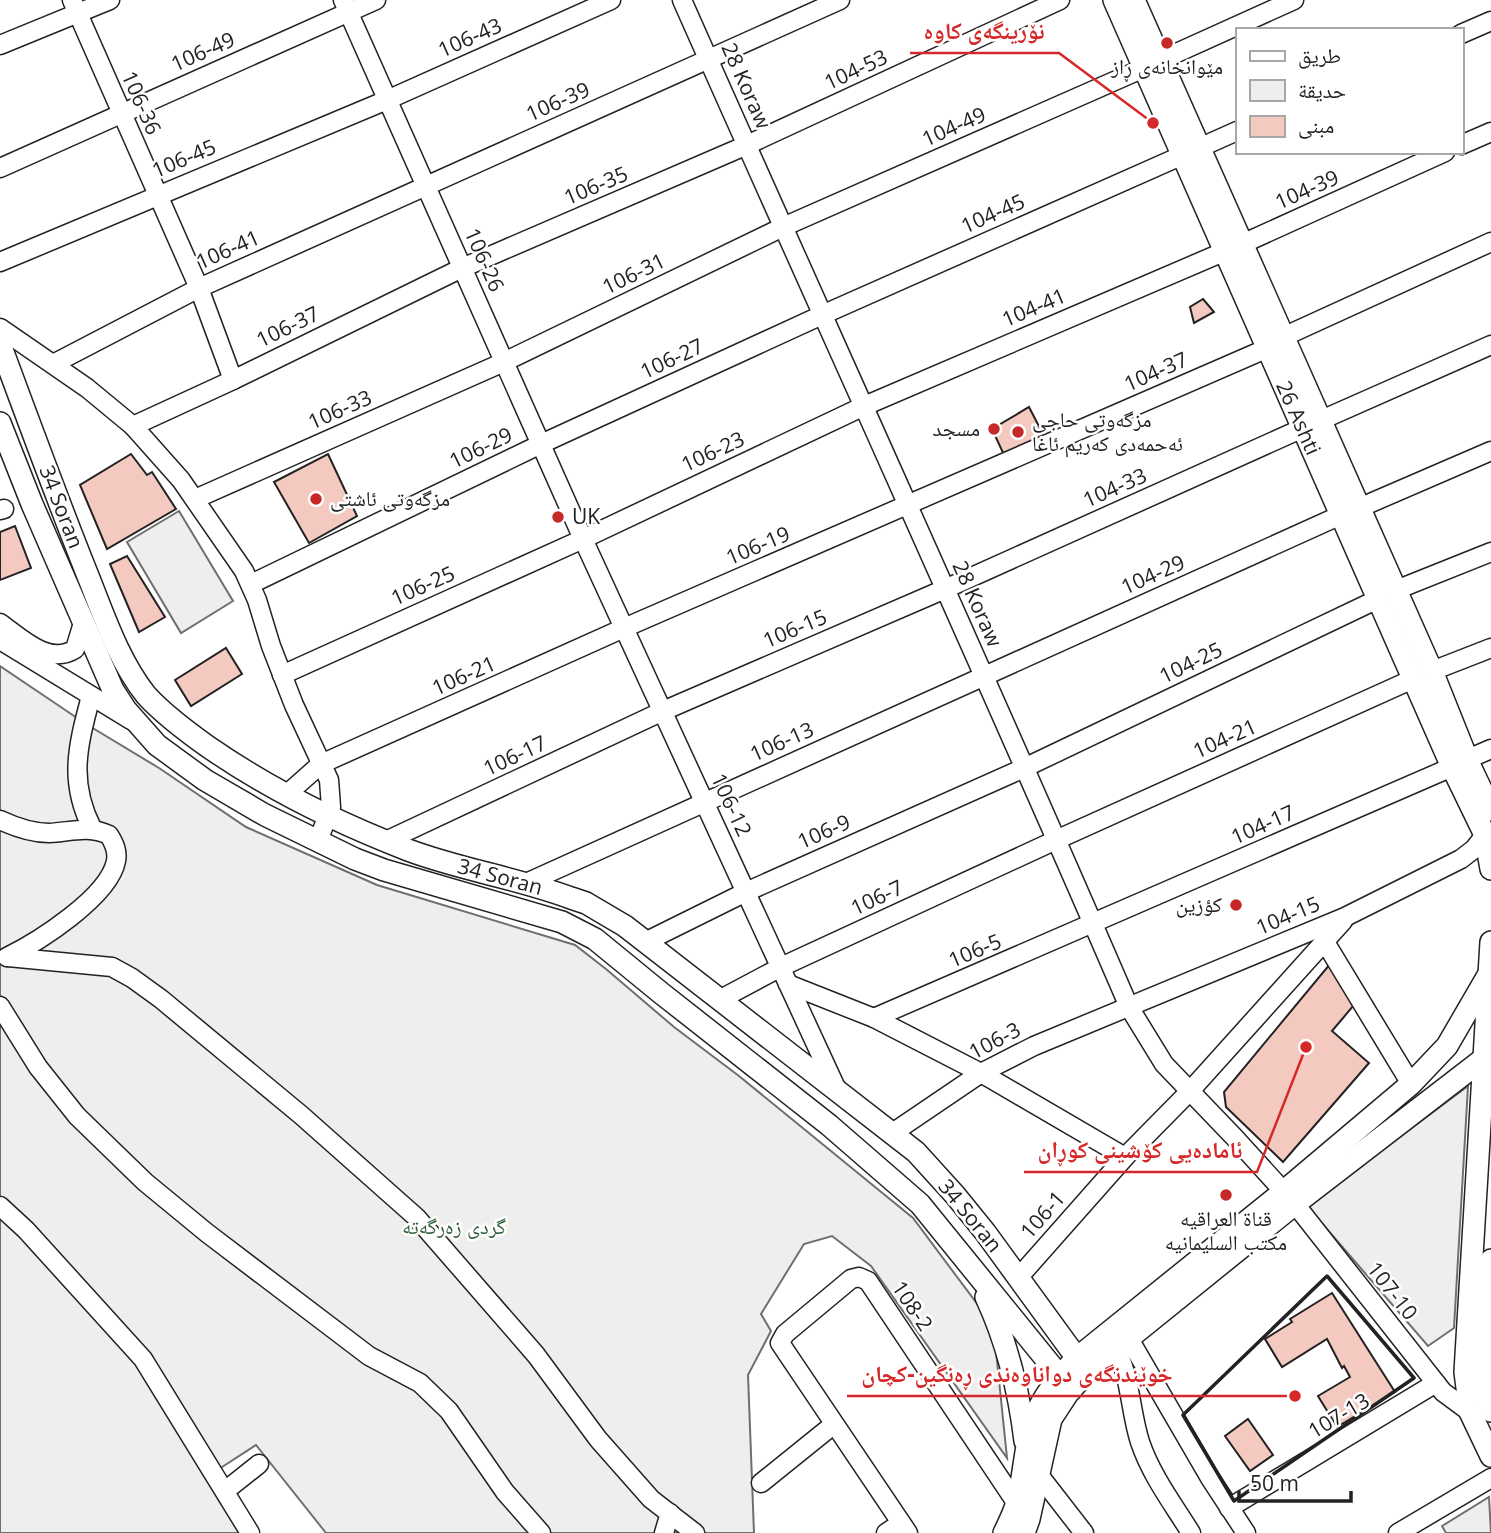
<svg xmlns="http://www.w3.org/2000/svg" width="1491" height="1533" font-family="'Open Sans','Noto Naskh Arabic',sans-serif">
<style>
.green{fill:#eee;stroke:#6f6f6f;stroke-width:2}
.building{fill:#f3c9c0;stroke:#222;stroke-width:2}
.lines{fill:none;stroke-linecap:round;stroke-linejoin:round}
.minor-casing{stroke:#222;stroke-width:21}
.major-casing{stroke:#222;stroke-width:24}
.minor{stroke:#fff;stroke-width:18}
.major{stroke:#fff;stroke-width:21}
.wall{stroke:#222;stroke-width:3.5}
.poi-dot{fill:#c62828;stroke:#fff;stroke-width:2.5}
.labels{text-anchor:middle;stroke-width:5;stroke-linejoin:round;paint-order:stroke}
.street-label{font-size:21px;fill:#222;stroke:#fff}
.poi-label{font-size:21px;fill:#222;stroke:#fff;text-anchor:start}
.park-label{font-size:21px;fill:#2f5e38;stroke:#fff}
.leader{fill:none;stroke:#d62828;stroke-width:2.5}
.callout-dot{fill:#d62828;stroke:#fff;stroke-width:2.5}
.callout-label{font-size:23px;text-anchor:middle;font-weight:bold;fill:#d62828;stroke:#fff;stroke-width:5;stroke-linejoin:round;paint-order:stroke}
</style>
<rect width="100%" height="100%" fill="#fff"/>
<g class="green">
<path d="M179 511 233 601 181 633 127 542Z"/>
<path d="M0 666 86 724 159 768 246 827 377 885 575 945 606 969 674 1027 739 1076 913 1218 984 1313 996 1351 1007 1458 871 1266 832 1236 804 1244 761 1314 771 1331 748 1375 754 1533H326L256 1445 219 1469 251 1533H0Z"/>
<path d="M1468 1086 1454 1328 1428 1346 1307 1206Z"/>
<path d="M1489 1497 1491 1533H1446L1442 1526Z"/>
</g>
<g class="building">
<path d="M1203 299 1214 312 1194 323 1190 307Z"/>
<path d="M1029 407 1044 436 1004 455 992 429Z"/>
<path d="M131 454 147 475 152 472 176 509 107 549 80 485Z"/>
<path d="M328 454 357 516 309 543 274 482Z"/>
<path d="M15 526 31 568 0 580V532Z"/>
<path d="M127 556 165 617 139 632 110 564Z"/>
<path d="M226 648 242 674 191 706 175 680Z"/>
<path d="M1330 964 1354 1005 1332 1031 1369 1063 1283 1162 1226 1107 1224 1092Z"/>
<path d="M1332 1293 1395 1392 1337 1427 1318 1396 1350 1377 1344 1366 1342 1368 1327 1339 1282 1367 1265 1339 1292 1322 1290 1319Z"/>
<path d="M1248 1419 1273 1455 1250 1471 1225 1436Z"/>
</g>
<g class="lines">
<defs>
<g id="minor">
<path d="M72 0 199 288 233 380"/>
<path d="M343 0 583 539 837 1090"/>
<path d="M682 0C831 336 984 670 1129 1007L1164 1064 1235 1138 1295 1204 1443 1392 1470 1412"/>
<path d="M1461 34 1491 21"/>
<path d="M0 45 110 0"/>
<path d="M1161 60 1294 0"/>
<path d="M1461 145 1491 132"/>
<path d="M1199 148 1237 131"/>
<path d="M0 168 376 0"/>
<path d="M0 262 387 100 611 0"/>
<path d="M0 328 87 388 133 426 181 480 244 571 257 600 271 646 294 705 329 780 331 807 318 841"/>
<path d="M1283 337 1491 242"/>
<path d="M53 364 199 288 840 0"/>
<path d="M1319 421 1491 345"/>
<path d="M133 426 233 380 462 268 747 145 1060 0"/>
<path d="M195 499 504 362 783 227 1144 68"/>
<path d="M1359 508 1491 451"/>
<path d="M0 510 4 509"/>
<path d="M251 584 541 444 822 315 1183 155"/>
<path d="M1396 590 1491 552"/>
<path d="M0 623C21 638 49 666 75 649L83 623"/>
<path d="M0 640 131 720"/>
<path d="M1432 671 1491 648"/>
<path d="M282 675 583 539 862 407 1242 244 1445 152"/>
<path d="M91 696C78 745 68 781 92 828"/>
<path d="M1468 759 1491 749"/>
<path d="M286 795 321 764 624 628 1268 348"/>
<path d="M0 820C15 827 31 833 49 833 71 832 88 825 109 835 114 843 118 851 116 861 109 897 38 942 7 957"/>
<path d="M386 841 663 711 945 589 1303 428"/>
<path d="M524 884 1341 515"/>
<path d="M645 942 746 892 1024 768 1378 599"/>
<path d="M1325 942 1411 1084"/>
<path d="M8 957 112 967 132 978 161 999 301 1115 416 1217 536 1355 598 1439 651 1499 695 1533"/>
<path d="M788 984 874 1018 981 1073 1125 1157"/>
<path d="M719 1000 781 967 1056 840 1413 679"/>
<path d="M0 1006 38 1067 77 1116 145 1182 207 1233 369 1356 420 1383 449 1411 505 1492 541 1533"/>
<path d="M874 1018 1452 767"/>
<path d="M891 1134 981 1073 1034 1046 1345 917 1461 859 1474 849 1485 835"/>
<path d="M0 1206 26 1230 143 1359 250 1533"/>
<path d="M1018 1278 1125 1157 1190 1091 1343 921"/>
<path d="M1128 1337 1210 1478 1246 1533"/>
<path d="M1115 1347C1131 1377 1130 1411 1140 1442 1151 1475 1173 1504 1191 1533"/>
<path d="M1039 1475 1084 1533"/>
<path d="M761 1483 833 1425"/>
<path d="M225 1491 259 1464"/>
<path d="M1229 1508 1436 1383"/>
<path d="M664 1533 670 1513"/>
<path d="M886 1533 901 1523"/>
<path d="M908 1533 780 1343 785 1334 851 1279 859 1277 868 1281 1017 1504"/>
<path d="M1398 1533 1491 1478"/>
</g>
<g id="major">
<path d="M1114 0 1452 767 1485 835 1491 869"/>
<path d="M1134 0 1432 671 1470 766 1491 810"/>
<path d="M0 344C28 420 56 496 86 571 103 613 118 660 146 695 163 714 186 731 207 746 269 789 338 823 408 850 461 870 518 878 571 898L586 903 625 926 916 1152 955 1195 985 1232 1087 1372"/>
<path d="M0 423 32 504 113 690 126 710 157 745 205 780 265 815 355 859 384 870 562 922 595 939 661 993 829 1125 920 1204 1071 1390"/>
<path d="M1491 942 1465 1372 1470 1412 1491 1456"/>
<path d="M1491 1260C1488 1309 1477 1363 1491 1411"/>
<path d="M986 1297C1007 1342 1019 1391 1025 1441"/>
<path d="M1004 1533C1009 1523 1014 1513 1017 1502 1025 1474 1024 1444 1035 1416 1045 1393 1060 1375 1077 1358L1283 1192 1411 1084 1447 1046 1490 972"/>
<path d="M1024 1533 1029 1519 1051 1419 1068 1393 1087 1372 1295 1204 1491 1053"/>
</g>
</defs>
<use href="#minor" class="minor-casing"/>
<use href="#major" class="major-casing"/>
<use href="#minor" class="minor"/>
<use href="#major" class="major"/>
<path class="wall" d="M1327 1276 1414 1378 1234 1501 1183 1415Z"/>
</g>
<g class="poi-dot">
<circle cx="1167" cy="43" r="7"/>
<circle cx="994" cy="429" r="7"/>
<circle cx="1018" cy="432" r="7"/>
<circle cx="316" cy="499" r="7"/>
<circle cx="558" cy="517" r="7"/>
<circle cx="1236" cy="905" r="7"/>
<circle cx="1226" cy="1195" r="7"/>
</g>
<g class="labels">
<g class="street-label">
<text transform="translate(470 38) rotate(-24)" y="7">106-43</text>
<text transform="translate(203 52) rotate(-24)" y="7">106-49</text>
<text transform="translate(856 70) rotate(-25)" y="7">104-53</text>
<text transform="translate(746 86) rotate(66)" y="7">28 Koraw</text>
<text transform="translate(558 102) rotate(-24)" y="7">106-39</text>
<text transform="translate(141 103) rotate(66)" y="7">106-36</text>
<text transform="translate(954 127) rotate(-24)" y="7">104-49</text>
<text transform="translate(184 159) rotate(-23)" y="7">106-45</text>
<text transform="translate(596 186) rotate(-23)" y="7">106-35</text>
<text transform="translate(1307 190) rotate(-24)" y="7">104-39</text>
<text transform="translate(993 214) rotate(-24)" y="7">104-45</text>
<text transform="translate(228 250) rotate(-24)" y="7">106-41</text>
<text transform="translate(484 260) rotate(66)" y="7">106-26</text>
<text transform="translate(634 274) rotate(-26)" y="7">106-31</text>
<text transform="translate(1034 308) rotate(-23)" y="7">104-41</text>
<text transform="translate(288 327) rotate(-26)" y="7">106-37</text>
<text transform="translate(672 359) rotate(-25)" y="7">106-27</text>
<text transform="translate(1156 372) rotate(-24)" y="7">104-37</text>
<text transform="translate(340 410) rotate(-24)" y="7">106-33</text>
<text transform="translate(1298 418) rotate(66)" y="7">26 Ashti</text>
<text transform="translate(481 448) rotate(-26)" y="7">106-29</text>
<text transform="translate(713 452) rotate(-25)" y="7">106-23</text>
<text transform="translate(1115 488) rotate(-24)" y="7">104-33</text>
<text transform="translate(61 507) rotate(69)" y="7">34 Soran</text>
<text transform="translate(758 546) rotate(-23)" y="7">106-19</text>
<text transform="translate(1153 575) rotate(-24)" y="7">104-29</text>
<text transform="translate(423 586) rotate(-24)" y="7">106-25</text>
<text transform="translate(977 604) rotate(66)" y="7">28 Koraw</text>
<text transform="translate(795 629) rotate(-23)" y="7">106-15</text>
<text transform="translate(1191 663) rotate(-26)" y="7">104-25</text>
<text transform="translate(464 676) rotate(-24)" y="7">106-21</text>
<text transform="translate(1225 739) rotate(-24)" y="7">104-21</text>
<text transform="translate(782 742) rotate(-24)" y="7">106-13</text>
<text transform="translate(515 756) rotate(-25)" y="7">106-17</text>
<text transform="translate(731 805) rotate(65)" y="7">106-12</text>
<text transform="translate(1263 825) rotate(-24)" y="7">104-17</text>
<text transform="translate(824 832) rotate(-24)" y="7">106-9</text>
<text transform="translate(500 877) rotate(15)" y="7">34 Soran</text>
<text transform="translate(877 898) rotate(-25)" y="7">106-7</text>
<text transform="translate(1288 916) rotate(-23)" y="7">104-15</text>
<text transform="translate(975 951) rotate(-23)" y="7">106-5</text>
<text transform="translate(995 1041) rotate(-28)" y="7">106-3</text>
<text transform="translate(1043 1215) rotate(-49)" y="7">106-1</text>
<text transform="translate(970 1216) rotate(51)" y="7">34 Soran</text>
<text transform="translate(1392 1291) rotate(52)" y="7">107-10</text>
<text transform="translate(912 1306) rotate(56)" y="7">108-2</text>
<text transform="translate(1339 1416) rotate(-31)" y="7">107-13</text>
</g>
<g class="poi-label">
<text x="1167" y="74" text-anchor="middle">مێوانخانەی ڕاز</text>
<text x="1032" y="427">مزگەوتی حاجی<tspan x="1032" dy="24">ئەحمەدی کەریم ئاغا</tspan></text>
<text x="980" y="436" text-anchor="end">مسجد</text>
<text x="330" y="506">مزگەوتی ئاشتی</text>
<text x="572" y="524">UK</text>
<text x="1222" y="912" text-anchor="end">كؤزين</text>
<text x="1226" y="1226" text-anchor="middle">قناة العراقيه<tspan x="1226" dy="24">مكتب السليمانيه</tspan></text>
</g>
<g class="park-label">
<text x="454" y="1234">گردی زەرگەتە</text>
</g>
</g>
<path class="leader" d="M1153 123L1059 53H910M1306 1047L1257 1172H1024M1295 1396L1186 1396H847"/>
<g class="callout-dot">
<circle cx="1153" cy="123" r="7"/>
<circle cx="1306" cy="1047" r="7"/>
<circle cx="1295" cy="1396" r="7"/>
</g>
<g class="callout-label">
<text x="984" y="39">نۆرینگەی کاوە</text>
<text x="1140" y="1158">ئامادەیی کۆشینی کوڕان</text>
<text x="1017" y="1382">خوێندنگەی دواناوەندی ڕەنگین-کچان</text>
</g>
<rect x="1236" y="28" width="228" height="126" fill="#ffffff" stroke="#a7a7a7" stroke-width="2"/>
<rect x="1250" y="51" width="35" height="10" fill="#ffffff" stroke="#a7a7a7" stroke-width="2"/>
<text x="1298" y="63" font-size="21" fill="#222222">طريق</text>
<rect x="1250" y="80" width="35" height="21" fill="#eeeeee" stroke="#a7a7a7" stroke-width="2"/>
<text x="1298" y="98" font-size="21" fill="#222222">حديقة</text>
<rect x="1250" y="116" width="35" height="21" fill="#f3c9c0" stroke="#a7a7a7" stroke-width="2"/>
<text x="1298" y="133" font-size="21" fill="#222222">مبنى</text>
<path d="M1239 1491v10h112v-10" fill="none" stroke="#222222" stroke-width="3.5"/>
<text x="1250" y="1491" font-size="21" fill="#222222" stroke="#ffffff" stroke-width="5" paint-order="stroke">50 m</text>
</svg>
